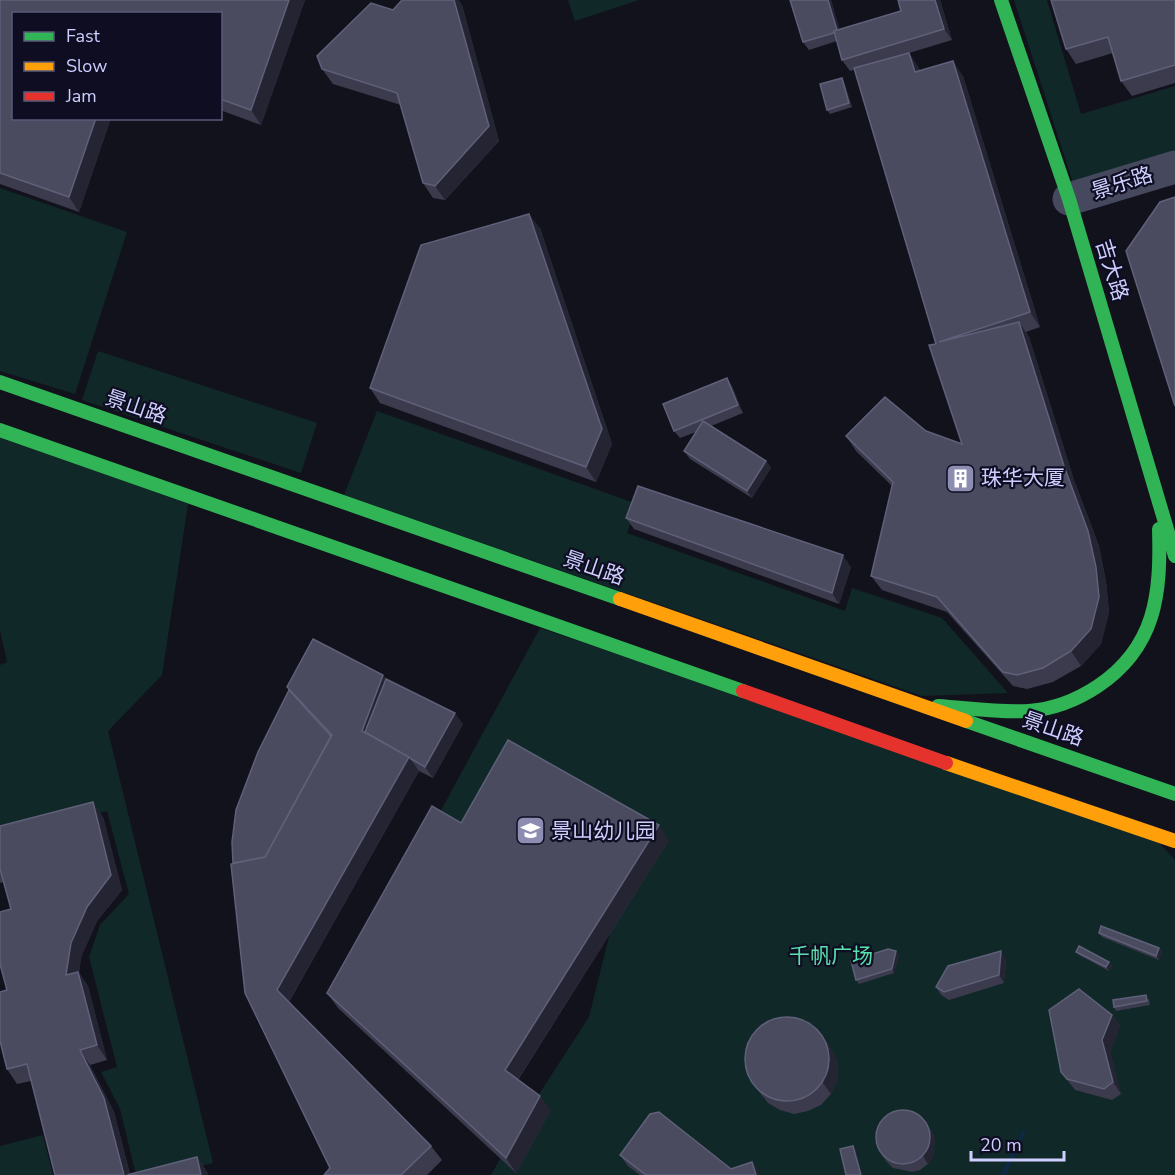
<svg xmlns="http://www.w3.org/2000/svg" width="1175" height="1175" font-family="'Nunito Sans','Noto Sans SC',sans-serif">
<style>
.green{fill:#102827}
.water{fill:#0d2944}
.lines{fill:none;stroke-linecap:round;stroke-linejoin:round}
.street{stroke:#46485e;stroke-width:33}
.fast{stroke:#30b455;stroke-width:14}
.slow{stroke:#ff9f0a;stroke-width:14}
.jam{stroke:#e5322d;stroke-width:14}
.wall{fill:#3b3b4d}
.shaded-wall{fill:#242432}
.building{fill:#4b4b60;stroke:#5f6079;stroke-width:1.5}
.labels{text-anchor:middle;stroke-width:4.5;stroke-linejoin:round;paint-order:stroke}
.street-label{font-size:21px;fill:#cecfff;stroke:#0e0d22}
.poi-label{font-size:21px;fill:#cecfff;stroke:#0e0d22;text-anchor:start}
.park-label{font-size:21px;fill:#58e1ad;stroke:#0e0d22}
</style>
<rect width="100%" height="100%" fill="#12121d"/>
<g class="green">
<path d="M568 0H639L575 21Z"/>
<path d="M1014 0H1047L1081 114 1175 86V155L1074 186Z"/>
<path d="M0 188 127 232 75 394 0 371Z"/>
<path d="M98 351 317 423 301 473 82 400Z"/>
<path d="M377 411 637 504 627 533 845 611 852 588 942 618 1008 693 922 696 344 495Z"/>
<path d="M0 436 188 504 162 675 108 731 213 1163 163 1175H136L120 1109 101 1072 117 1067 89 957 100 925 129 894 107 811 0 837V665L7 662 0 630Z"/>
<path d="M540 628 1154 837 1175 860V1175H491L519 1125 589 1017 639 817 470 831 439 814Z"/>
<path d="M43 1135 53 1175H0V1146Z"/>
</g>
<path class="water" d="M1023 1129 1026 1131 1006 1175H1000Z"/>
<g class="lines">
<path class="street" d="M1069 199 1175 167"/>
<g class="fast">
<path d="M1001 0 1069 199 1175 556"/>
<path d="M0 382 620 599"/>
<path d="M0 430 743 691"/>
<path d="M938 706C968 708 999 713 1029 711 1054 709 1077 700 1098 686 1156 647 1161 594 1159 529"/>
<path d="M966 721 1175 794"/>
</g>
<g class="slow">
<path d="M620 599 966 721"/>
<path d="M946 763 1175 841"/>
</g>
<path class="jam" d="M743 691 946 763"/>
</g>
<g class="wall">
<path d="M0 0H305L261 125 220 110V14H14L111 118 79 212 0 184Z"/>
<path d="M831 0 839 29 901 11 898 0H940L952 40 909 53 920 70 963 76 1040 327 1026 332 1029 337 1074 480 1099 546 1106 582 1109 612 1101 644 1081 666 1053 682 1027 689 1013 686 947 612 882 590 871 576 892 486 856 451 846 436 926 431 962 444 936 344 854 70 850 71 842 60 837 41 809 50 803 42Z"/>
<path d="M1175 0V83L1132 96 1121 81 1113 53 1076 64 1066 49Z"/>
<path d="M462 5 499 141 445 200 433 198 423 183 401 105 333 84 322 69 393 10Z"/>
<path d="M842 78 844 82 852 107 830 114 827 110Z"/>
<path d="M540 228 612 444 596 482 380 403 370 388Z"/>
<path d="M732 386 743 413 711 426 766 461 771 468 752 498 690 459 684 451 696 432 680 438 674 431Z"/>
<path d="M626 518 851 567 839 604 634 529Z"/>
<path d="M383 675 386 679 463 724 433 778 419 771 289 1002 431 1146 442 1160 427 1175H324L330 1168 233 863 289 690 287 687Z"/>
<path d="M103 817 122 890 97 921 81 957 79 973 88 986 107 1060 90 1065 114 1112 130 1174 197 1157 207 1172 208 1175H55L31 1081 17 1084 7 1069V990L11 909 3 882 0 883V826Z"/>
<path d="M461 823 669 840 518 1080 551 1110 516 1173 338 1008 327 993Z"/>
<path d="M1099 933 1159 948 1162 952 1159 960 1102 937Z"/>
<path d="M896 951 899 955 894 973 859 984 856 980Z"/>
<path d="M1076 952 1109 962 1112 966 1109 971 1079 955Z"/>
<path d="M1006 959 1004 983 949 1000 941 995 936 987Z"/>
<path d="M1149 999 1150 1005 1116 1011 1114 1007Z"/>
<path d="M1112 1015 1120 1026 1110 1052 1121 1094 1112 1100 1075 1090 1061 1072Z"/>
<path d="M834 1053 838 1066 837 1081 831 1094 821 1105 808 1111 794 1114 780 1110 768 1103 750 1080Z"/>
<path d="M931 1130 935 1138 933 1157 928 1164 920 1170 912 1172 893 1168 887 1162 881 1154Z"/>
<path d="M620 1155 731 1169 752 1162 760 1175H640L628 1166Z"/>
</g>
<g class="shaded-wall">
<path d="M289 0H305L261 125 251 110Z"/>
<path d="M454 0H459L462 5 499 141 445 200 435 186Z"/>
<path d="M828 0H831L843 40 837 32Z"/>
<path d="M935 0H940L952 40 944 29Z"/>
<path d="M909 53 919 68 926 86 915 72Z"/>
<path d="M953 61 963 76 1040 327 1030 312Z"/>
<path d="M842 78 844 82 852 107 849 103Z"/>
<path d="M96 118H111L79 212 69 197Z"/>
<path d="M529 214 540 228 612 444 596 482 586 467Z"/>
<path d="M1019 322 1029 337 1074 480 1099 546 1106 582 1109 612 1101 644 1081 666 1071 651 1064 466Z"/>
<path d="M727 378 732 386 743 413 738 405Z"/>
<path d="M766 461 771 468 752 498 747 491Z"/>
<path d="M843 555 851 567 839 604 832 593Z"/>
<path d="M383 675 393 690 375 740 362 731Z"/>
<path d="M455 713 463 724 433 778 425 767Z"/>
<path d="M409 757 419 771 287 1005 277 990Z"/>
<path d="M93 802 103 817 122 890 97 921 81 957 79 973 88 986 107 1060 97 1045 66 975Z"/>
<path d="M659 825 669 840 515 1084 505 1070Z"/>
<path d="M1159 948 1162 952 1159 960 1156 956Z"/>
<path d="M896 951 899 955 894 973 892 969Z"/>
<path d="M1001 951 1006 959 1004 983 999 975Z"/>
<path d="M1109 962 1112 966 1109 971 1106 967Z"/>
<path d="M1112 1015 1120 1026 1110 1052 1121 1094 1113 1082 1102 1040Z"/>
<path d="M819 1030 834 1053 838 1066 837 1081 831 1094 823 1083Z"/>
<path d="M80 1050 90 1065 114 1112 130 1175H124Z"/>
<path d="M540 1096 551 1110 516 1173 506 1158Z"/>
<path d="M926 1122 931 1130 935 1138 933 1157 928 1164 923 1156Z"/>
<path d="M853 1146 856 1150 862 1175H861Z"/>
<path d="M197 1157 207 1172 208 1175H201Z"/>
<path d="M752 1162 760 1173V1175H756Z"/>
</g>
<g class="building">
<path d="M0 0H289L251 110 220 99V14H14V118H96L69 197 0 173Z"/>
<path d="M402 0H454L489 126 435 186 423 183 397 93 322 69 317 56 371 3 393 10Z"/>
<path d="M790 0H828L837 30 834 31V33L803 42Z"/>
<path d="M898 0H935L944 29 842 60 834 31 901 11Z"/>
<path d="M1051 0H1175V65L1121 81 1108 37 1066 49Z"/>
<path d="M909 53 915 72 953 61 1030 312 939 342 1019 322 1064 466 1088 531 1096 567 1099 597 1091 629 1071 651 1043 668 1017 675 1003 672 937 597 871 576 893 482 846 436 885 397 926 431 962 444 929 345 936 344 854 68Z"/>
<path d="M842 78 849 103 827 110 820 84Z"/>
<path d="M1175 197V406L1126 251 1160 202Z"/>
<path d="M529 214 602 429 586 467 370 388 421 245Z"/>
<path d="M727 378 738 405 674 431 663 404Z"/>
<path d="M703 421 766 461 747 491 684 451Z"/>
<path d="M638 486 843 555 832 593 626 518Z"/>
<path d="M313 639 383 675 362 731 409 757 277 990 431 1146 401 1175H324L330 1168 245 993 231 864 265 857 332 735 287 687Z"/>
<path d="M386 679 455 713 425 767 411 759 409 757 365 732Z"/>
<path d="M289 690 331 736 265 857 233 863 232 842 236 810 258 752Z"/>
<path d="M508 740 659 825 505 1070 540 1096 506 1158 327 993 432 806 461 823Z"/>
<path d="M93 802 111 875 87 907 71 943 66 975 78 972 97 1045 80 1050 104 1098 124 1175H55L27 1064 7 1069 0 1041V992L7 990 0 964V912L11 909 0 869V826Z"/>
<path d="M1101 926 1159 948 1156 956 1099 933Z"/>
<path d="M1079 946 1109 962 1106 967 1076 952Z"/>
<path d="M888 949 896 951 892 969 856 980 851 961Z"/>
<path d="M1001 951 999 975 944 992 936 987 948 966Z"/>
<path d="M1079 989 1112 1015 1102 1040 1113 1082 1104 1089 1067 1079 1061 1072 1049 1010Z"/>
<path d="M1146 995 1147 1001 1114 1007 1113 1000Z"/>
<circle cx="787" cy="1059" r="42"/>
<circle cx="903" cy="1137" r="27"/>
<path d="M659 1112 731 1169 752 1162 756 1175H646L620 1155 650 1114Z"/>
<path d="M853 1146 861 1175H846L840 1149Z"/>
<path d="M197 1157 201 1175H127Z"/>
</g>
<defs>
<symbol id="building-square" viewBox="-11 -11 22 22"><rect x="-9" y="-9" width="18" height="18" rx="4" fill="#8c8db0" stroke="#0e0d22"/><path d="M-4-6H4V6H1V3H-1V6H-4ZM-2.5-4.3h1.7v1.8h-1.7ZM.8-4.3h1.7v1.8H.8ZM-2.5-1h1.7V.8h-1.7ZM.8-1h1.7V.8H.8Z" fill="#fff"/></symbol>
<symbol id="school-square" viewBox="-11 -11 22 22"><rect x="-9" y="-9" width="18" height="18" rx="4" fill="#8c8db0" stroke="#0e0d22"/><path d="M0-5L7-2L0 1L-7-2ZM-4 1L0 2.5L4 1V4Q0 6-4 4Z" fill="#fff"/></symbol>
</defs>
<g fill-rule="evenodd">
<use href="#building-square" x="944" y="462" width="33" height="33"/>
<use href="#school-square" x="514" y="814" width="33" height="33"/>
</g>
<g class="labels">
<g class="street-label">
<text transform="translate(1122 183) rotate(-17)" y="7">景乐路</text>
<text transform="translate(1112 270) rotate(73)" y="7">吉大路</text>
<text transform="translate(136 407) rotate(19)" y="7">景山路</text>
<text transform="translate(594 568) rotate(19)" y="7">景山路</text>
<text transform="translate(1053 729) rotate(19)" y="7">景山路</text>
</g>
<g class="poi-label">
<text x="981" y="485">珠华大厦</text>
<text x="551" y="838">景山幼儿园</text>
</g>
<g class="park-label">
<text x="831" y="963">千帆广场</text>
</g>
</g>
<rect x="12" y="12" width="210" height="108" fill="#0e0d22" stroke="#5b5b7a" stroke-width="1.5"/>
<rect x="24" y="32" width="30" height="9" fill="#30b455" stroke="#5b5b7a" stroke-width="1.5"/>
<text x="66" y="42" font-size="18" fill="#cecfff">Fast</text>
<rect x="24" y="62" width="30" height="9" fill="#ff9f0a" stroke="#5b5b7a" stroke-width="1.5"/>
<text x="66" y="72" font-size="18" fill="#cecfff">Slow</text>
<rect x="24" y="92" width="30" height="9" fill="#e5322d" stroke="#5b5b7a" stroke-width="1.5"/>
<text x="66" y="102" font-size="18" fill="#cecfff">Jam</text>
<path d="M971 1151v9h93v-9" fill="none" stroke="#cecfff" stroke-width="3"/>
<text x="980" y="1151" font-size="18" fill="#cecfff" stroke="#0e0d22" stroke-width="4.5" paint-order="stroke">20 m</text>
</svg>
